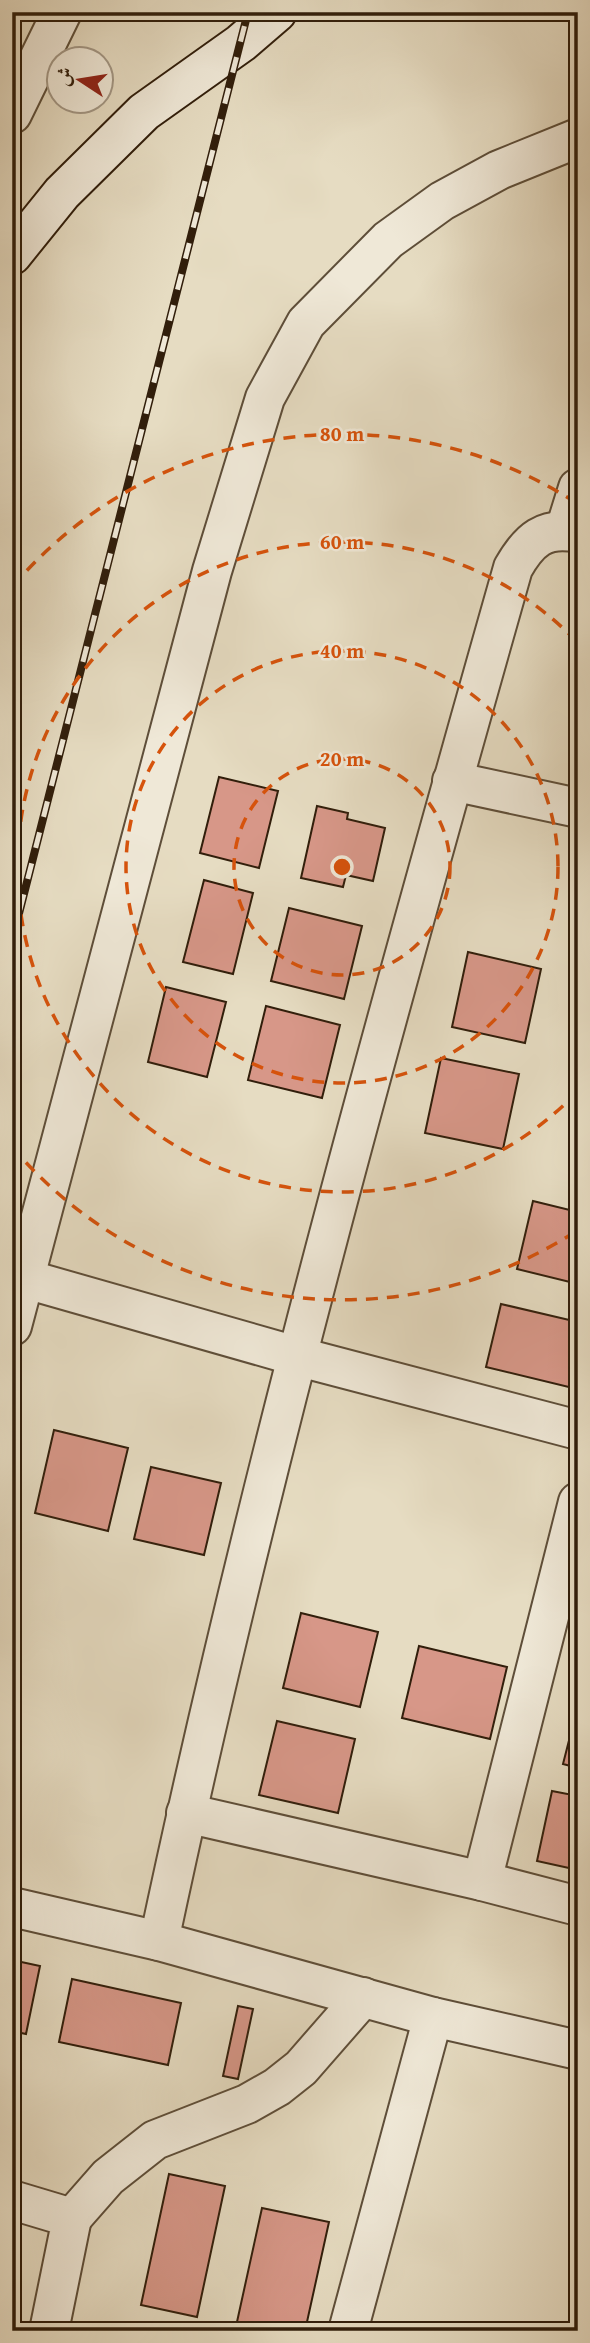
<svg xmlns="http://www.w3.org/2000/svg" width="590" height="2343" font-family="'Gentium Book Plus',Amiri,serif">
<style>
.building{fill:#d79788;stroke:#311e0b;stroke-width:2}
.lines{fill:none;stroke-linecap:round;stroke-linejoin:round}
.street-casing{stroke:#5e4e39;stroke-width:42}
.secondary-casing{stroke:#311e0b;stroke-width:42}
.street{stroke:#efe8d7;stroke-width:38}
.secondary{stroke:#efe8d7;stroke-width:38}
.rail-casing{stroke:#311e0b;stroke-width:8}
.rail{stroke:#efe8d7;stroke-width:5;stroke-dasharray:16;stroke-linecap:butt}
.ring{fill:none;stroke:#d6530c;stroke-width:3.5;stroke-dasharray:12 9}
.centre{fill:#d6530c;stroke:#efe8d7;stroke-width:3.5}
.ring-label{font-size:21px;text-anchor:middle;font-weight:bold;fill:#d6530c;stroke:#efe8d7;stroke-width:5;stroke-linejoin:round;paint-order:stroke}
</style>
<rect width="100%" height="100%" fill="#e6dcc2"/>
<filter id="stains"><feTurbulence type="fractalNoise" baseFrequency=".00286" numOctaves="4"/><feColorMatrix values="0 0 0 0 .2 0 0 0 0 .09 0 0 0 0 .02 0 0 0 .5 -.17"/></filter>
<radialGradient id="worn" r=".72"><stop offset=".6" stop-color="#630" stop-opacity="0"/><stop offset="1" stop-color="#630" stop-opacity=".3"/></radialGradient>
<g class="building">
<path d="M219 777 278 791 259 868 200 853Z"/>
<path d="M317 806 348 813 347 819 385 828 373 881 346 875 343 887 301 878Z"/>
<path d="M204 880 253 893 233 974 183 962Z"/>
<path d="M289 908 362 926 344 999 271 981Z"/>
<path d="M468 952 541 969 525 1043 452 1027Z"/>
<path d="M166 987 226 1002 207 1077 148 1062Z"/>
<path d="M266 1006 340 1025 322 1098 248 1080Z"/>
<path d="M578 1023V1054L571 1053Z"/>
<path d="M441 1058 519 1074 503 1149 425 1133Z"/>
<path d="M533 1201 578 1212V1284L517 1269Z"/>
<path d="M501 1304 578 1322 577 1389 486 1367Z"/>
<path d="M54 1430 128 1448 108 1531 35 1513Z"/>
<path d="M151 1467 221 1483 204 1555 134 1539Z"/>
<path d="M301 1613 378 1632 360 1707 283 1688Z"/>
<path d="M419 1646 507 1667 490 1739 402 1718Z"/>
<path d="M578 1705V1768L563 1764Z"/>
<path d="M277 1721 355 1739 338 1813 259 1795Z"/>
<path d="M552 1791 578 1796V1870L537 1861Z"/>
<path d="M12 1960 40 1966 26 2034 12 2031Z"/>
<path d="M72 1979 181 2003 168 2065 59 2042Z"/>
<path d="M238 2006 253 2009 238 2079 223 2076Z"/>
<path d="M169 2174 225 2186 197 2317 141 2305Z"/>
<path d="M262 2208 329 2222 305 2331H235Z"/>
</g>
<g class="lines">
<defs>
<g id="street">
<path d="M12 114 62 12"/>
<path d="M565 530 578 488"/>
<path d="M452 781 578 808"/>
<path d="M26 1279 296 1356 578 1430"/>
<path d="M12 1326 212 571 265 398 306 323 388 240 442 201 499 170 578 138"/>
<path d="M186 1813 482 1881 578 1906"/>
<path d="M482 1881 578 1502"/>
<path d="M12 1907 159 1941 433 2017 578 2050"/>
<path d="M159 1941C257 1479 384 1023 513 568 529 540 544 526 578 533"/>
<path d="M12 2200 72 2218 49 2331"/>
<path d="M72 2218 108 2177 155 2140 247 2104 277 2087 301 2068 363 1997"/>
<path d="M348 2331 433 2017"/>
</g>
<path id="secondary" d="M12 255 62 193 144 112 241 43 277 12"/>
</defs>
<use href="#street" class="street-casing"/>
<use href="#secondary" class="secondary-casing"/>
<use href="#street" class="street"/>
<use href="#secondary" class="secondary"/>
<defs>
<path id="rail" d="M12 941 248 12"/>
</defs>
<use href="#rail" class="rail-casing"/>
<use href="#rail" class="rail"/>
</g>
<g class="ring">
<circle cx="342" cy="867" r="108"/>
<circle cx="342" cy="867" r="216"/>
<path d="M578 1091A325 325 0 1 1 578 643"/>
<path d="M575 1232A433 433 0 0 1 13 1148M13 586A433 433 0 0 1 575 502"/>
</g>
<circle cx="342" cy="867" r="10" class="centre"/>
<g class="ring-label">
<text x="342" y="441">80 m</text>
<text x="342" y="549">60 m</text>
<text x="342" y="658">40 m</text>
<text x="342" y="766">20 m</text>
</g>
<rect width="590" height="2343" fill="none" stroke="#e6dcc2" stroke-width="42"/>
<rect x="14" y="14" width="562" height="2315" fill="none" stroke="#311e0b" stroke-width="3.5"/>
<rect x="21" y="21" width="548" height="2301" fill="none" stroke="#311e0b" stroke-width="2"/>
<g transform="translate(80 80) rotate(282)"><circle r="33" fill="#efe8d7" stroke="#a39785" stroke-width="2"/>
<path d="M0-5L12 26L0 18L-12 26Z" fill="#8f2418"/>
<text y="-10" font-size="19" font-weight="bold" text-anchor="middle" fill="#311e0b">ش</text>
</g>
<rect width="100%" height="100%" filter="url(#stains)"/>
<rect width="100%" height="100%" fill="url(#worn)"/>
</svg>
